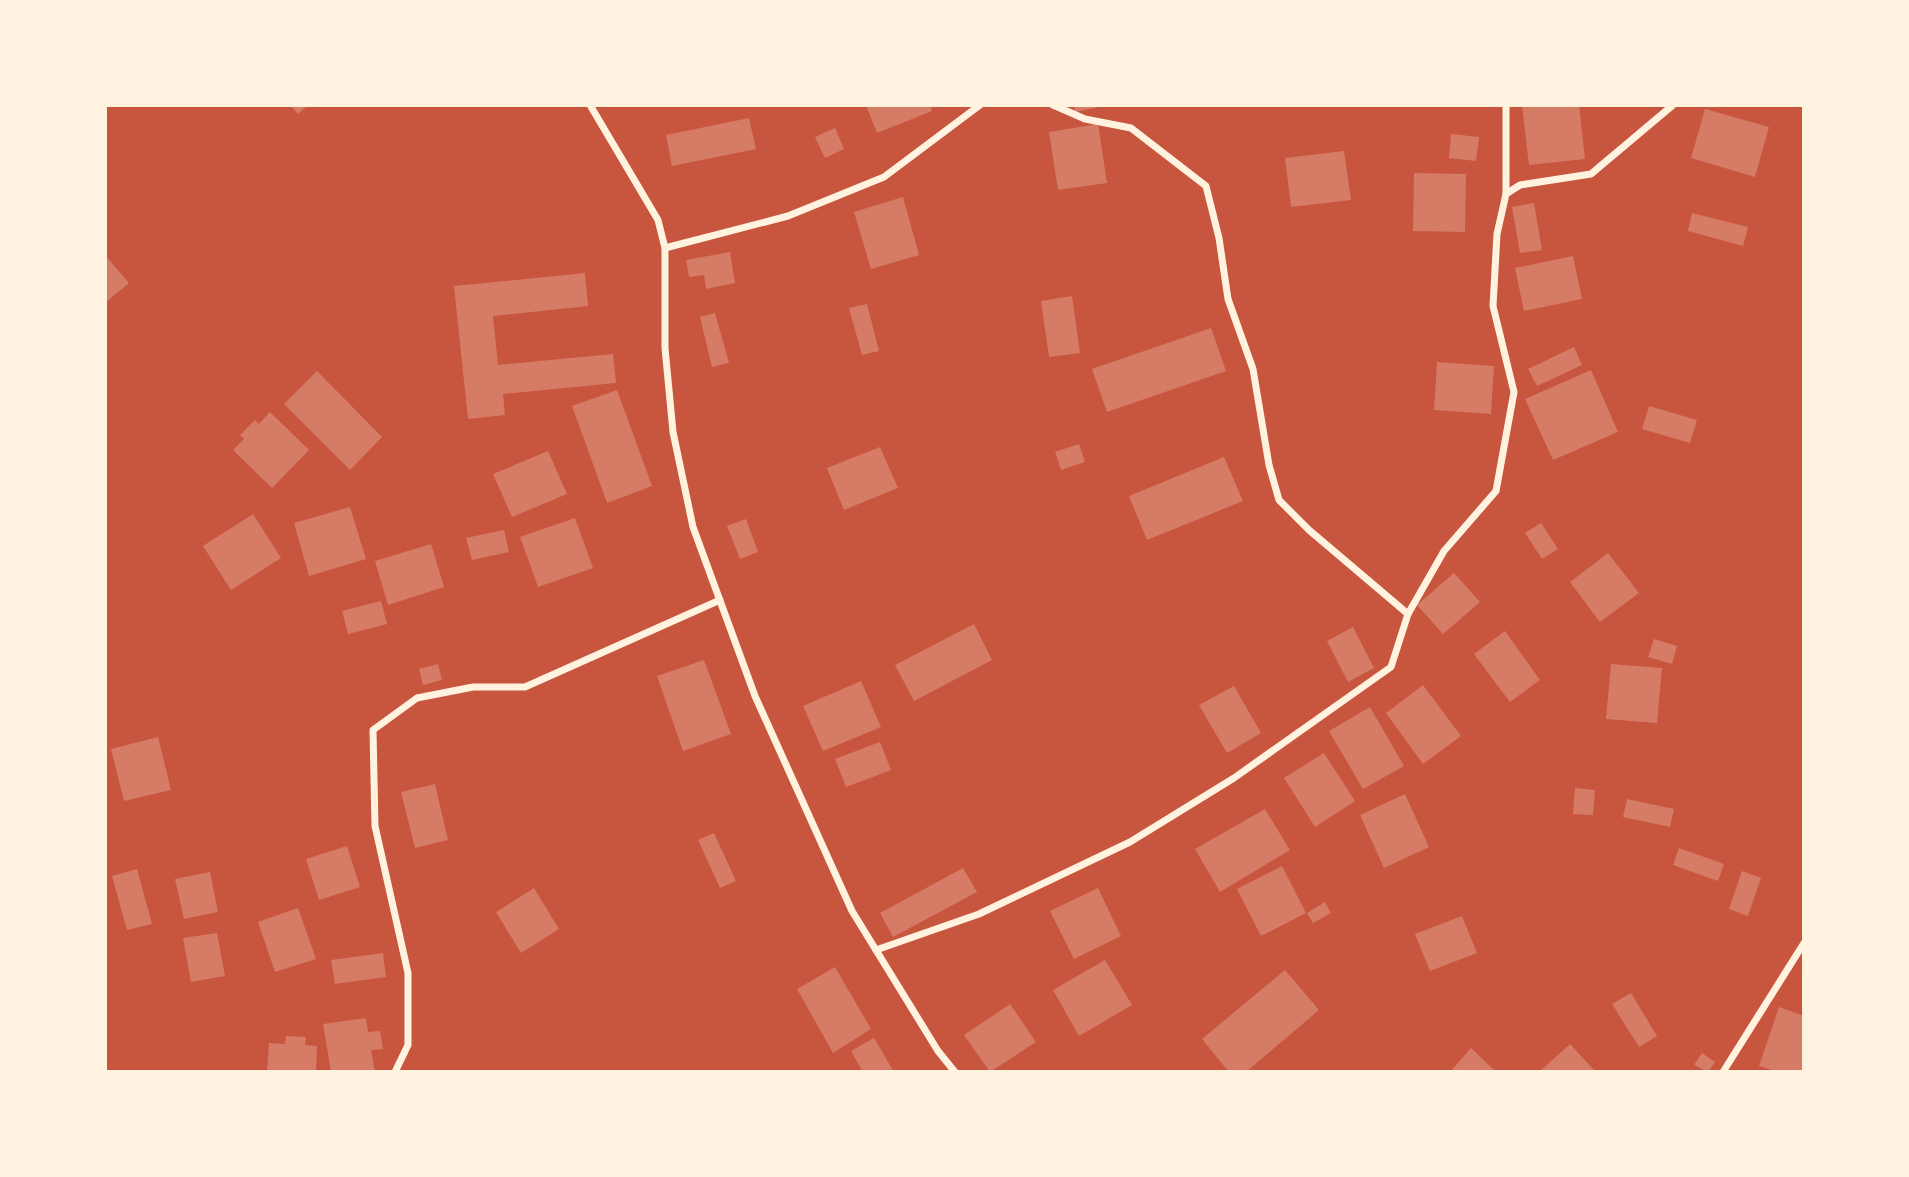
<svg xmlns="http://www.w3.org/2000/svg" width="1909" height="1177" font-family="Raleway,sans-serif">
<style>
.building{fill:#d67c66}
.lines{fill:none;stroke-linecap:round;stroke-linejoin:round}
.minor{stroke:#fff3e0;stroke-width:7}
</style>
<rect width="100%" height="100%" fill="#c8553d"/>
<g class="building">
<path d="M290 105H308L298 114Z"/>
<path d="M866 105H930L932 111 877 133Z"/>
<path d="M1074 105H1104V106L1075 112Z"/>
<path d="M1522 105H1579L1585 159 1529 165Z"/>
<path d="M1705 109 1769 127 1755 177 1691 158Z"/>
<path d="M749 118 756 149 672 166 666 135Z"/>
<path d="M1098 124 1107 183 1058 190 1049 132Z"/>
<path d="M835 128 844 149 825 158 815 137Z"/>
<path d="M1451 134 1479 137 1476 161 1449 158Z"/>
<path d="M1344 151 1351 200 1291 207 1285 158Z"/>
<path d="M1414 173 1466 174 1465 232 1413 231Z"/>
<path d="M903 197 919 255 871 269 854 212Z"/>
<path d="M1534 203 1542 250 1520 253 1512 207Z"/>
<path d="M1692 213 1748 227 1743 246 1688 231Z"/>
<path d="M730 252 735 283 706 289 704 275 689 277 686 260Z"/>
<path d="M105 255 129 283 105 303Z"/>
<path d="M1573 256 1582 299 1524 311 1515 268Z"/>
<path d="M585 273 588 306 493 316 498 365 613 354 616 383 503 394 505 415 468 419 454 286Z"/>
<path d="M1072 296 1080 353 1049 357 1041 301Z"/>
<path d="M867 304 879 351 862 355 849 308Z"/>
<path d="M715 313 729 363 712 367 700 317Z"/>
<path d="M1211 328 1226 371 1107 412 1092 369Z"/>
<path d="M1574 347 1582 365 1537 386 1528 369Z"/>
<path d="M1437 362 1494 366 1491 414 1434 410Z"/>
<path d="M1591 370 1618 432 1553 460 1525 399Z"/>
<path d="M317 371 382 437 350 470 284 404Z"/>
<path d="M617 390 652 486 607 503 572 406Z"/>
<path d="M1649 406 1697 420 1690 443 1642 429Z"/>
<path d="M270 412 309 450 272 488 233 450 244 439 240 435 255 420 259 424Z"/>
<path d="M1079 444 1085 462 1061 470 1055 452Z"/>
<path d="M880 447 898 488 844 510 827 468Z"/>
<path d="M548 451 567 494 512 517 493 474Z"/>
<path d="M1224 457 1243 501 1147 540 1129 496Z"/>
<path d="M350 507 366 559 309 576 294 523Z"/>
<path d="M253 514 281 558 231 590 203 546Z"/>
<path d="M575 518 593 568 538 587 520 537Z"/>
<path d="M746 519 758 552 740 559 727 526Z"/>
<path d="M1541 523 1558 549 1542 559 1525 533Z"/>
<path d="M504 530 509 552 472 560 466 538Z"/>
<path d="M431 544 444 587 388 605 375 561Z"/>
<path d="M1608 553 1639 593 1600 622 1570 582Z"/>
<path d="M1454 573 1480 602 1443 634 1417 605Z"/>
<path d="M381 601 387 624 348 634 342 611Z"/>
<path d="M974 624 992 660 914 701 895 665Z"/>
<path d="M1353 627 1374 668 1348 682 1327 641Z"/>
<path d="M1505 631 1540 680 1510 702 1474 654Z"/>
<path d="M1654 639 1677 646 1672 664 1648 657Z"/>
<path d="M704 660 731 734 683 751 657 676Z"/>
<path d="M438 664 442 680 423 685 419 669Z"/>
<path d="M1611 664 1662 668 1657 723 1606 719Z"/>
<path d="M861 681 881 727 823 751 803 706Z"/>
<path d="M1423 685 1461 736 1423 764 1386 713Z"/>
<path d="M1234 686 1261 733 1227 753 1199 705Z"/>
<path d="M1370 707 1404 766 1363 789 1329 731Z"/>
<path d="M158 737 171 790 124 801 111 749Z"/>
<path d="M880 742 891 770 846 787 835 759Z"/>
<path d="M1324 753 1355 801 1315 827 1284 778Z"/>
<path d="M435 784 448 840 415 848 401 792Z"/>
<path d="M1575 788 1595 790 1593 815 1573 814Z"/>
<path d="M1405 794 1429 847 1384 868 1360 815Z"/>
<path d="M1627 799 1674 809 1670 827 1623 817Z"/>
<path d="M1265 809 1290 850 1220 892 1195 849Z"/>
<path d="M714 833 736 881 720 888 698 840Z"/>
<path d="M347 846 360 887 319 900 306 859Z"/>
<path d="M1679 848 1724 864 1718 881 1673 865Z"/>
<path d="M1282 866 1306 913 1261 936 1237 889Z"/>
<path d="M963 868 977 892 893 937 880 913Z"/>
<path d="M137 869 152 924 127 930 112 876Z"/>
<path d="M1742 871 1761 878 1748 916 1729 909Z"/>
<path d="M210 872 218 912 184 919 175 879Z"/>
<path d="M534 888 559 929 521 953 496 912Z"/>
<path d="M1098 888 1121 936 1074 959 1050 911Z"/>
<path d="M1325 902 1331 913 1313 923 1307 913Z"/>
<path d="M298 908 316 959 275 972 258 922Z"/>
<path d="M1462 916 1477 953 1430 971 1415 934Z"/>
<path d="M217 933 225 976 191 982 183 938Z"/>
<path d="M383 953 386 977 335 984 331 960Z"/>
<path d="M1105 960 1132 1005 1079 1036 1053 990Z"/>
<path d="M835 967 871 1029 833 1053 797 989Z"/>
<path d="M1285 970 1319 1010 1246 1072H1229L1202 1039Z"/>
<path d="M1631 993 1657 1036 1639 1047 1612 1004Z"/>
<path d="M1010 1004 1036 1042 990 1072 964 1035Z"/>
<path d="M1779 1007 1804 1016V1072H1778L1759 1066Z"/>
<path d="M366 1018 368 1032 380 1031 383 1049 371 1050 375 1072H331L323 1024Z"/>
<path d="M286 1036 306 1037 305 1045 317 1046 316 1072H267L269 1043 285 1044Z"/>
<path d="M874 1038 894 1072H863L851 1051Z"/>
<path d="M1570 1044 1596 1072H1539Z"/>
<path d="M1471 1048 1496 1072H1450Z"/>
<path d="M1702 1053 1715 1062 1708 1072 1694 1065Z"/>
</g>
<g class="lines">
<g class="minor">
<path d="M590 105 658 220 665 248V348L673 432 693 527 755 696 852 911 938 1051 955 1072"/>
<path d="M1053 105 1085 119 1131 128 1206 186 1219 238 1228 299 1253 369 1269 465 1279 500 1309 530 1408 614"/>
<path d="M1506 194V105"/>
<path d="M665 248 788 216 884 177 980 105"/>
<path d="M876 950 979 914 1130 842 1234 778 1391 667 1408 614 1444 551 1496 491 1514 392 1493 306 1497 234 1506 194 1520 185 1591 174 1673 105"/>
<path d="M395 1072 408 1045V973L375 826 373 730 417 698 473 687H525L720 600"/>
<path d="M1723 1072 1804 943"/>
</g>
</g>
<rect width="1909" height="1177" fill="none" stroke="#fff3e0" stroke-width="214"/>
</svg>
